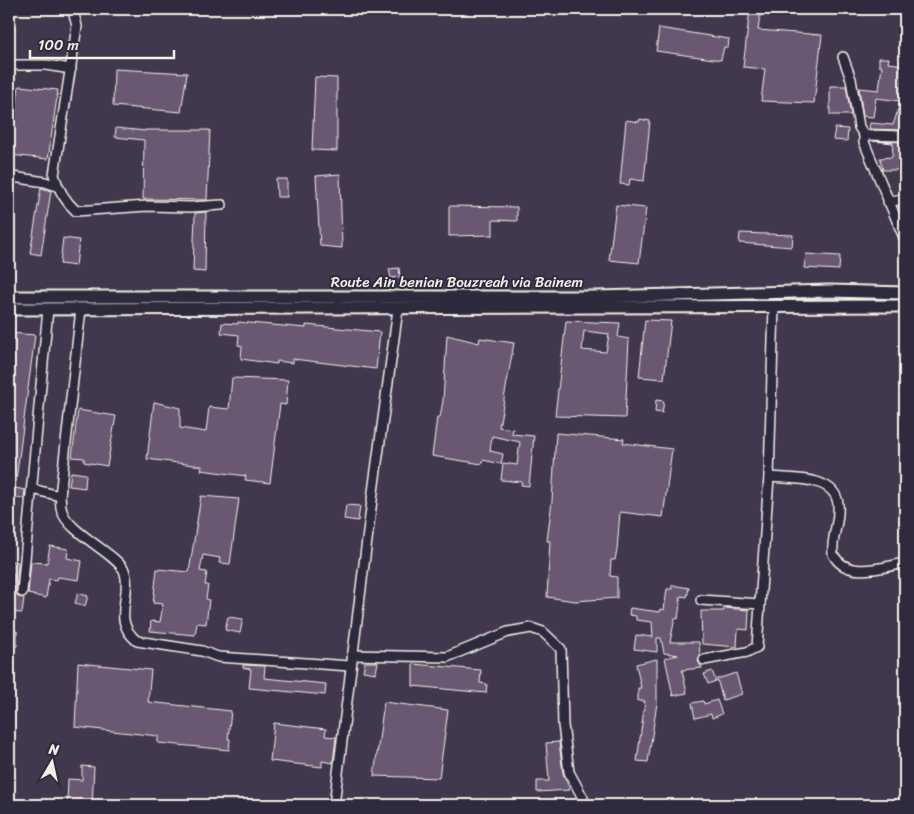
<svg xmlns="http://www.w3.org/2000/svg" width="914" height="814" font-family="Sriracha,sans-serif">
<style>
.building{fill:#6b5973;stroke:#f4f1e8;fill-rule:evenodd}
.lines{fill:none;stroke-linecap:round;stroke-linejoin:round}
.minor-casing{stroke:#f4f1e8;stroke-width:12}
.secondary-casing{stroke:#f4f1e8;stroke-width:15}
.minor{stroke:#2f2a3d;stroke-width:9}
.secondary{stroke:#2f2a3d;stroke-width:11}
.labels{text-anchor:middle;stroke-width:4;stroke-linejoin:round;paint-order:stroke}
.street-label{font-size:15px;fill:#f4f1e8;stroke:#2f2a3d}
</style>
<rect width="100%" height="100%" fill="#41384d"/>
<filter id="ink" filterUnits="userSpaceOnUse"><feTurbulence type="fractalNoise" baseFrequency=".02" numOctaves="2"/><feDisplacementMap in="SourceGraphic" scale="10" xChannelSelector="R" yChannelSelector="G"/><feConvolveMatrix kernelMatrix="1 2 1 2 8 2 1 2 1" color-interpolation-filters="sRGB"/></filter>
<g filter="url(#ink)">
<g class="building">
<path d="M750 9H761L758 30 822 35 814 103 761 101 765 69 743 67Z"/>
<path d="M659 28 729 39 728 48 724 47 721 60 656 51Z"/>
<path d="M879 58H889L888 63 905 65V130L869 129 870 123 893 125 901 101 876 98 873 117 863 116 859 88 879 90 882 66H879Z"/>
<path d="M114 69 187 73 181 112 113 106Z"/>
<path d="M315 77 337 78V151L312 150Z"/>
<path d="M19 86 58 90 48 159 10 155Z"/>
<path d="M830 86H846L851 115H830Z"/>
<path d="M640 119 650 121 644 181 630 179 629 185 620 184 626 120 639 122Z"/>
<path d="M116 128 145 131V130H210L207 200 143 199 144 140 115 137Z"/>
<path d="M835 128 848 129 847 141 833 140Z"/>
<path d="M873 141 905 142V170H883L880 158 892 157 893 143Z"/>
<path d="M340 174 342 248 320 246 316 176Z"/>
<path d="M276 179H287V197H277Z"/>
<path d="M41 188 51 191 41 255 30 253Z"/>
<path d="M616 205 646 208 639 263 609 260Z"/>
<path d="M449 206 517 207V221L493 220V235L449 236Z"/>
<path d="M206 212 205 272 193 271 195 213Z"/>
<path d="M740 233 793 235 792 247 739 243Z"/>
<path d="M63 238 79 240 76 266 60 264Z"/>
<path d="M806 254 840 256 839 270 804 268Z"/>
<path d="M399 268 400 277 391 278 389 269Z"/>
<path d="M645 320 671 321 664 379 639 377Z"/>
<path d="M566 321 620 323 618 337 629 339 625 418 555 416ZM584 331 609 334 606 352 582 350Z"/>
<path d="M238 322 306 328V325L380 332 376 369 293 359V363L277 361V364L241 359 242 346 238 345 239 335 221 333 222 323 238 324Z"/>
<path d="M9 333 35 335 15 488 25 490 24 499 9 497Z"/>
<path d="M447 335 479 343 480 338 514 343 499 427 513 429 512 434 534 436 529 486 521 485 522 482 501 480 503 463 517 465 520 442 492 436 490 451 503 454 501 464 483 460 482 464 432 456 436 425 437 417H440L443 401Z"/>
<path d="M232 378 288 380 286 405 280 404 270 483 245 480 246 476 201 470 202 466 147 459 154 402 180 408V428L206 432 209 407 229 409Z"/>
<path d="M656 400 664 401 662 413 655 412Z"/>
<path d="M78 410 116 416 107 466 84 462V458L72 457Z"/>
<path d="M556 433 624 439 623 443 672 449 663 517 620 512 617 550 615 560H611L610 576 617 577V598L575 601 547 597 550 541H547L552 501Z"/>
<path d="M71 472 86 474 85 488 69 486Z"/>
<path d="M201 496 239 499 230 564 219 563 220 558 203 555 200 571 207 572 205 585H208L206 599 209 600 206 624 197 623 195 635 150 631 151 621 160 622 163 604 153 603 157 569 189 572Z"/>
<path d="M346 505 360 506 358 521 344 519Z"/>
<path d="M50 546 68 549 67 558 82 561 79 580 58 577 57 580 49 579 46 598 28 594 31 562 47 563Z"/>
<path d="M9 561 18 562 16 592 18 597 24 598 22 613 9 612V590L12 591 14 575 9 574Z"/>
<path d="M672 585 689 588 687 597 681 596 678 619 675 618 670 642H699L700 655 698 661 702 668 682 670 687 693 673 696 665 658 678 655 664 653 661 638H657V652L634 649 636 635 653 637 652 622 636 620V616L629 615 630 608 660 612 661 609 664 610 667 589H672Z"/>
<path d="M78 593 88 596 85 606 75 603Z"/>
<path d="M724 608 749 610 748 630 738 629 737 647 702 644 701 611H724Z"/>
<path d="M228 617 243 619 240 633 225 630Z"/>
<path d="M17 631V646H9V632Z"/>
<path d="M657 659V703L648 762 637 761 645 701H638V688H641L636 664Z"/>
<path d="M365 662H378L376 673 363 671Z"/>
<path d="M78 663 151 670 148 702 231 711 228 739H230L229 750 158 743V736L75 727Z"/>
<path d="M413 664 481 670 480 683 487 684 486 693 413 686Z"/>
<path d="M243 665 265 666 264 678 326 684 325 695 249 688 251 669 243 668Z"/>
<path d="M712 671 716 681 708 684 704 674Z"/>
<path d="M736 673 742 694 723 700 717 679Z"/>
<path d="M717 700 722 714 712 718 711 714 695 718 692 703 703 701 704 704Z"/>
<path d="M384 702 448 710 439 778 374 776Z"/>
<path d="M274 723 326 729 325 736 336 737 333 763 322 761V767L270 761Z"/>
<path d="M559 742 563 773 570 790 537 792V781H549L546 743Z"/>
<path d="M82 766 94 767 92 805H67L68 779 82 780Z"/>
</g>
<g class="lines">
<defs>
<g id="minor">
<path d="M68 9 73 11 77 26 54 175C58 189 65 201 76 211L147 206 191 207 222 205"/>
<path d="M843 57 851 79 859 127 864 135V142L905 240"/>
<path d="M9 65H46L71 69"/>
<path d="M864 135 905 136"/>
<path d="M9 180 13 177 45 182 57 186"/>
<path d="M888 202 897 200 905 202"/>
<path d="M769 477C789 479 835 475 838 504 840 521 831 538 833 554 846 580 882 567 905 563"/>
<path d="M32 489 60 496C61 501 60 507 62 511 68 533 121 556 125 573 132 597 111 620 137 641L202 651 218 657 350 666"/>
<path d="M60 496 81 309"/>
<path d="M22 592 48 309"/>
<path d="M701 600 760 604"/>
<path d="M352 655 447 657 508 632 531 628 543 632 561 649 563 725 569 772 583 798"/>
<path d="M704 660 747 652 757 647 769 477 774 306"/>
<path d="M334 805 373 492 398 309"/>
</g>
<g id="secondary">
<path d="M9 297H597L830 291 905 293"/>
<path d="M9 309 905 306"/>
</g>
</defs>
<use href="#minor" class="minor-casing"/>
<use href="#secondary" class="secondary-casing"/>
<use href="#minor" class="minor"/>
<use href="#secondary" class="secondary"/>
</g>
</g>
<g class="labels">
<g class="street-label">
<text x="457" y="287">Route Ain benian Bouzreah via Bainem</text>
</g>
</g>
<rect width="914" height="814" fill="none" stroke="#2f2a3d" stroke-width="30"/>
<rect x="15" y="15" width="884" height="784" fill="none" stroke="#f4f1e8" stroke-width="2" filter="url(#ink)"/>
<g transform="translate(52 762) rotate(9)" stroke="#2f2a3d" stroke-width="4" paint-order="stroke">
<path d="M0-4L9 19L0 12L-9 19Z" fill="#f4f1e8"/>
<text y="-8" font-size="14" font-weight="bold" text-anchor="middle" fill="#f4f1e8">N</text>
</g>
<path d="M30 50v8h144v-8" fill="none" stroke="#f4f1e8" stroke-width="2.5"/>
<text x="38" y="50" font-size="15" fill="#f4f1e8" stroke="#2f2a3d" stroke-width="4" paint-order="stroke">100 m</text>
</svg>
